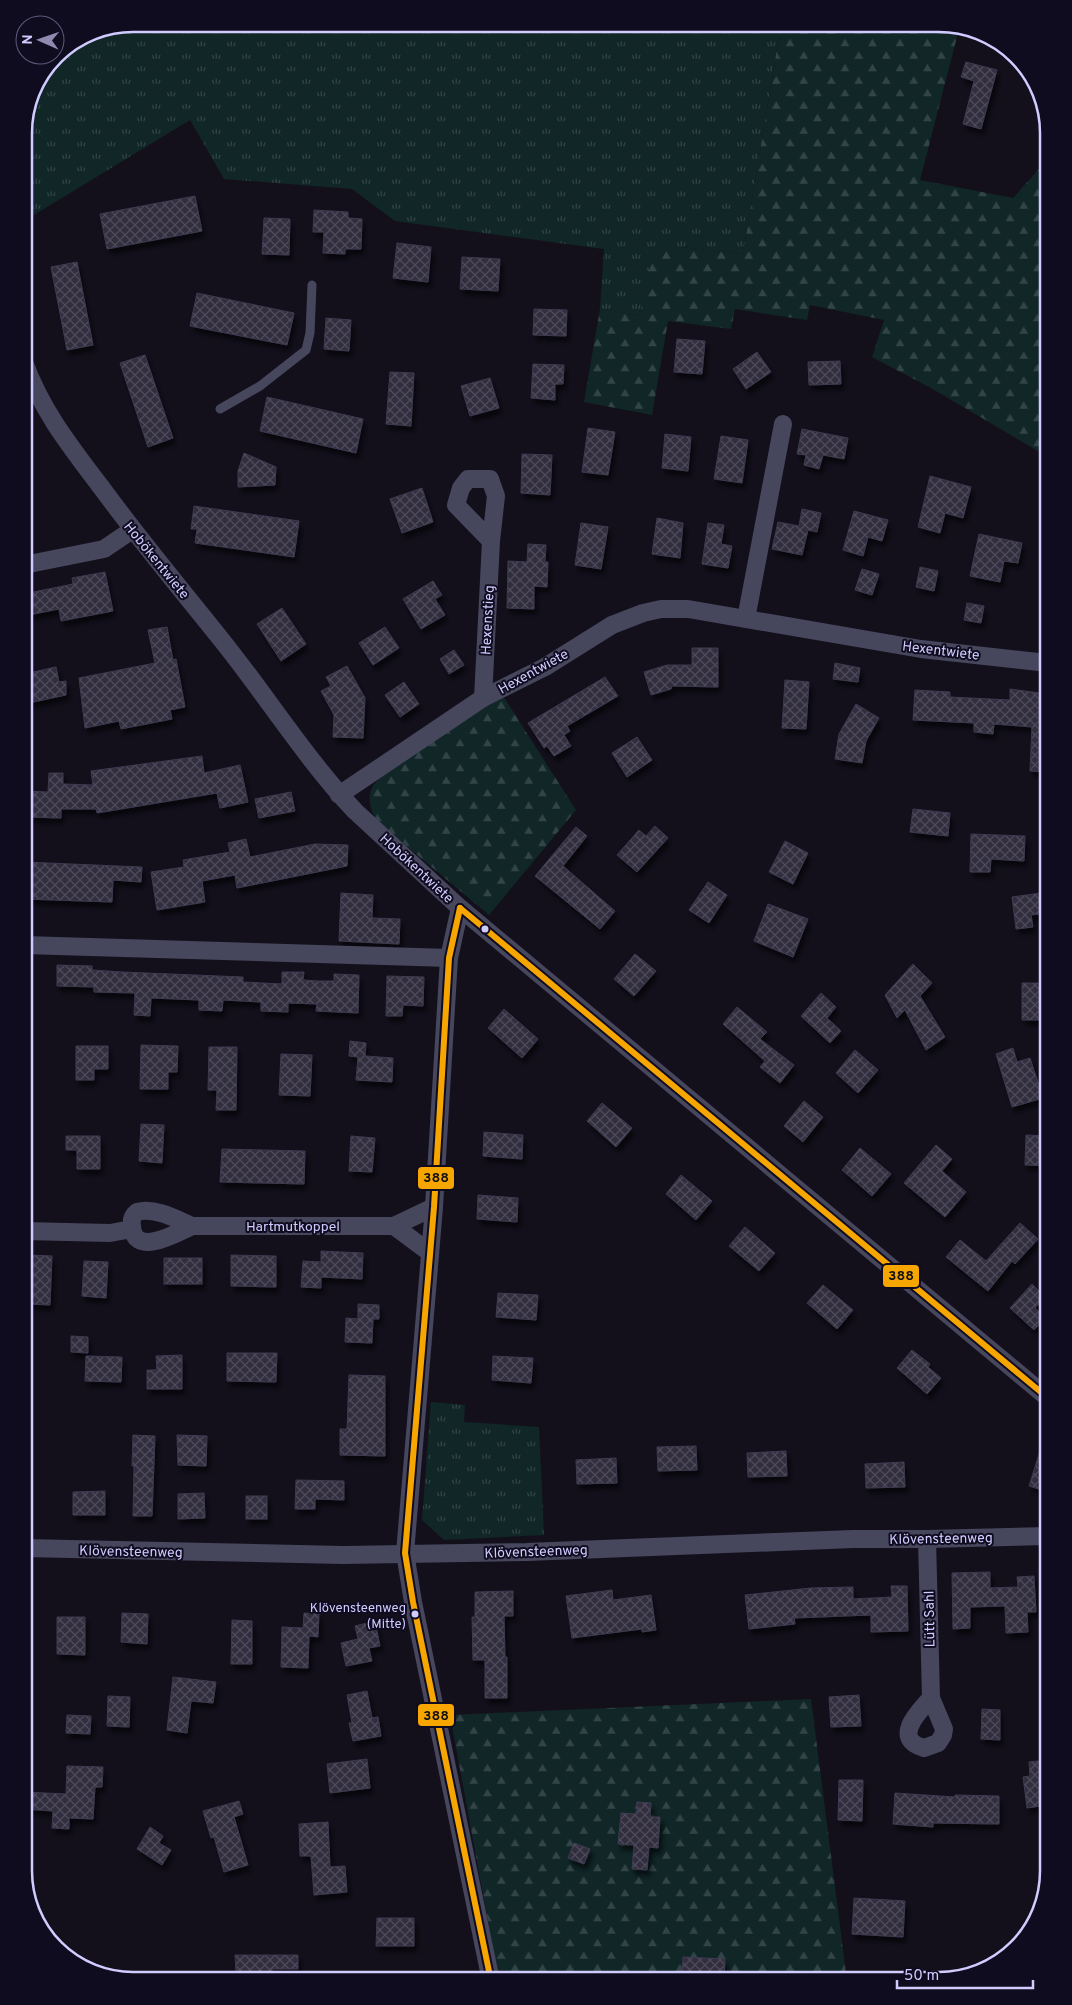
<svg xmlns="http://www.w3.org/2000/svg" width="1072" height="2005" font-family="Overpass,sans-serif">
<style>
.grass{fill:url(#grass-tufts)}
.forest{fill:url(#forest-firs)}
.building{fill:url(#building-cross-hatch);stroke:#3e3a50;filter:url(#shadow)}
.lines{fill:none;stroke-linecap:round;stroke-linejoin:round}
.lane{stroke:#46465d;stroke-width:9}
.street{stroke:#46465d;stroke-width:18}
.bus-1-casing{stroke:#100c20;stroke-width:10}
.bus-1{stroke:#f7a600;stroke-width:6}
.bus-dot{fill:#d1ccff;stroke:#100c20;stroke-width:2}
.labels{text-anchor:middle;stroke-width:4;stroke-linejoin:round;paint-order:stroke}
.bus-label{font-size:13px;fill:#d1ccff;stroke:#100c20;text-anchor:end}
.street-label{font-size:14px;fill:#d1ccff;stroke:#100c20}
.rim{fill:none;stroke:#d1ccff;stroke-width:2.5}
.line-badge{stroke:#100c20;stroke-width:2}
.pale-badge-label{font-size:14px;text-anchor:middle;font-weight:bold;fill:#111}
</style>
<defs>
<pattern id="grass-tufts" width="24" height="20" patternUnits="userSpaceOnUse" patternTransform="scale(1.25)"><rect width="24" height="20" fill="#102627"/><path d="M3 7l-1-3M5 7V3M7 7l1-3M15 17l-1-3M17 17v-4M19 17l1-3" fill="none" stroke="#324447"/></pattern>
<pattern id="forest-firs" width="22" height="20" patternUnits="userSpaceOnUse" patternTransform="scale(1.25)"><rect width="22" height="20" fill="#102627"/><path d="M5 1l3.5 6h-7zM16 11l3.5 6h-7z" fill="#324447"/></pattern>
<pattern id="building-cross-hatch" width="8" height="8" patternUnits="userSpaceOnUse" patternTransform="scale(1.25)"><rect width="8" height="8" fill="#312e3e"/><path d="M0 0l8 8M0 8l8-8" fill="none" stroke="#4e4b5b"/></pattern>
<filter id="shadow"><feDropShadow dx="3" dy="5.5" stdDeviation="2.5" flood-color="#0009"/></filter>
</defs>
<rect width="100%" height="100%" fill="#13101c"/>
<g class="grass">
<path d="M133 24H781L743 254 681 247 640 315 600 309 604 249 395 221 352 189 224 179 190 120 24 221V126L32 91 56 56 92 32Z"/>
<path d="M431 1402 465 1405 464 1422 539 1427 544 1535 444 1540 422 1520Z"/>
</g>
<g class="forest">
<path d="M781 24H946L959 29 920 180 1013 198 1039 169 1048 135V457L931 388 872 357 884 320 810 305 807 320 735 309 731 329 668 321 652 415 584 402 600 309 640 315 652 256 681 247 743 254Z"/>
<path d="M503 696 576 810 489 915 378 822C371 813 366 797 373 786 379 776 394 769 403 762 436 739 469 718 503 696Z"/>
<path d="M811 1699 847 1981H499L450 1715Z"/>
</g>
<g class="building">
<path d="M966 62 997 70 981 129 963 124 974 81 961 77Z"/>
<path d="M195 196 202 231 107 249 100 214Z"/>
<path d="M314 210 348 212V218L362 219 361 249H345V254L323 253 324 232H313Z"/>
<path d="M264 218 290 219 289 255 262 254Z"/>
<path d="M397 243 431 247 428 282 393 278Z"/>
<path d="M462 257 500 259 498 291 460 289Z"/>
<path d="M77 262 93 345 67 350 51 267Z"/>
<path d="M197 293 294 313 287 345 190 326Z"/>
<path d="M534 309 567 310 566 336 533 335Z"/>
<path d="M326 318 351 320 349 351 324 349Z"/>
<path d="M677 339 705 341 702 374 674 372Z"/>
<path d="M757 352 771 372 746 389 733 369Z"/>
<path d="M145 355 173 438 148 447 120 363Z"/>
<path d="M840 361 841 384 809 385 808 362Z"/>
<path d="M533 364 564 365 563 384H555V400L531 398Z"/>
<path d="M390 372 414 373 411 426 386 424Z"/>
<path d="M490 378 499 408 470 416 461 386Z"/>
<path d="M267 397 363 419 356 453 260 431Z"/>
<path d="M588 428 615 432 608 475 582 472Z"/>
<path d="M802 429 848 438 844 459 823 455 819 469 804 465 806 455 797 454Z"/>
<path d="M665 434 691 437 688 471 662 468Z"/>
<path d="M721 436 748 440 742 483 714 479Z"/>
<path d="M244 453 276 467 275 485 238 487V471Z"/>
<path d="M522 454 552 455 550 495 521 493Z"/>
<path d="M930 476 971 487 963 518 945 513 940 533 918 527Z"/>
<path d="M422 488 433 522 402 533 390 499Z"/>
<path d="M194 506 299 521 294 557 195 543 197 529H191Z"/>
<path d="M802 509 821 513 817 532 808 530 802 555 772 549 778 522 799 526Z"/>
<path d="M854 511 888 520 882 541 868 537 863 556 843 550Z"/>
<path d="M657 518 683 523 680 558 652 554Z"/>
<path d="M581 523 608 527 601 569 575 565Z"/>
<path d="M708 523 724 525 721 544 732 546 728 568 702 564Z"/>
<path d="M979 534 1022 543 1018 563 1004 561 1000 582 970 576Z"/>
<path d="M528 544 546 545 545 562H548L547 587 534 586V609L507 608 508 561 527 562Z"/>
<path d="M920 567 938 571 934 591 916 587Z"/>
<path d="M862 569 879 574 872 595 855 590Z"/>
<path d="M105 572 113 611 61 621 59 609 24 616V594L73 584 72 578Z"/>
<path d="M433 581 442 595 435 599 445 615 421 629 403 599Z"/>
<path d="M967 603 984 606 981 623 964 620Z"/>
<path d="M282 608 306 644 281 661 257 624Z"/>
<path d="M167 627 173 660 176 659 185 707 170 710 172 719 121 729 119 721 85 728 79 678 155 663 148 630Z"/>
<path d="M385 627 399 648 373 665 359 643Z"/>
<path d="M692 648H718V687L672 686 671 689 651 695 644 672 667 665H692Z"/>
<path d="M454 650 464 665 449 674 440 659Z"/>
<path d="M835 663 860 668 858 682 833 679Z"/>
<path d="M347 666 365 698 363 738 333 737 334 715 321 691 331 686 326 677Z"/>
<path d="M56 667 59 682 66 681V695L24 704V674Z"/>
<path d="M605 677 618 696 567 726 570 731 564 735 571 746 554 756 547 746 544 748 528 723Z"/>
<path d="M785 680 809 682 806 729 782 728Z"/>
<path d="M404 682 419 704 400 717 385 695Z"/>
<path d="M1010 689 1040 693 1039 700H1048V772L1030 771 1032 727 994 724 993 734 974 732V723L913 720 915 690 950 692V697L1010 700Z"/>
<path d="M856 704 879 718 866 741 862 763 835 759 839 734Z"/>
<path d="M637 737 652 760 627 777 612 753Z"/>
<path d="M202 756 204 773 240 765 248 802 220 808 217 793 97 813 96 809H61V818L24 817V791L48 792 49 773H63V784L93 785 91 771Z"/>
<path d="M291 792 295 811 259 818 255 799Z"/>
<path d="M913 809 950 813 948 836 910 832Z"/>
<path d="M655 826 668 838 637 872 617 855 639 830 646 836Z"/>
<path d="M576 827 587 836 563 866 615 911 600 929 535 876Z"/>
<path d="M971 834 1025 836 1024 861 991 859 990 872H970Z"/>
<path d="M246 839 250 857 315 844 348 845 347 866 237 888 235 875 202 881 205 902 157 910 151 872 184 867 183 860 230 852 228 843Z"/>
<path d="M785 841 808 853 793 884 769 872Z"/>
<path d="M24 862 142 867 141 882 113 880 112 902 24 899Z"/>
<path d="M708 882 727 895 709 923 689 910Z"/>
<path d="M1048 892V913L1031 915 1033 927 1016 929 1012 897Z"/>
<path d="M341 893 373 895 372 918 400 919 399 944 339 941Z"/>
<path d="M768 904 808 919 793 957 754 941Z"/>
<path d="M635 954 656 971 634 996 614 979Z"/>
<path d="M913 964 932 983 920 996 945 1037 926 1050 905 1010 897 1018 885 995Z"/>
<path d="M57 965 92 966V970L123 972 243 977V982L282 984V972H304L303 980 318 981H334V974L359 975 358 1013 316 1011 317 1004 288 1003V1012L261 1011V1002L223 1000 222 1011 199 1010V1000L151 998 150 1016 134 1015 135 993 94 992V987L57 986Z"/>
<path d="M387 976 424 977 423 1006 403 1005 402 1016H386Z"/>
<path d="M1022 983H1047L1046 1020H1022Z"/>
<path d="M821 993 836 1007 827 1018 841 1031 830 1043 801 1016Z"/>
<path d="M737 1007 767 1032 760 1039 794 1065 780 1083 760 1067 765 1061 723 1024Z"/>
<path d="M504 1009 538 1039 522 1058 488 1028Z"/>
<path d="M350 1041 366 1043 365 1056 393 1058 392 1082 356 1080 358 1057 349 1056Z"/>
<path d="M141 1045 178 1046 177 1072H168V1089H140Z"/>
<path d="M76 1046H108V1069H94V1080H76Z"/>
<path d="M209 1047H237L236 1110H216L217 1090H208Z"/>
<path d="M1013 1048 1017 1062 1030 1058 1043 1098 1012 1107 996 1054Z"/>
<path d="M855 1050 878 1070 858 1093 836 1073Z"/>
<path d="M281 1054 312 1055 310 1096 279 1095Z"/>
<path d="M804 1101 823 1117 803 1142 784 1126Z"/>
<path d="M602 1103 632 1128 616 1147 587 1121Z"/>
<path d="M141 1124 164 1125 162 1163 139 1161Z"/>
<path d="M484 1132 523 1135 522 1159 483 1156Z"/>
<path d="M1026 1135 1048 1136V1166L1025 1165Z"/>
<path d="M66 1136H100V1169H77V1150H66Z"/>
<path d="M351 1136 375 1138 372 1172 349 1171Z"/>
<path d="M936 1145 952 1159 942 1171 966 1192 945 1217 904 1183Z"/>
<path d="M860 1148 891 1174 872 1196 842 1170Z"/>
<path d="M222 1149 305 1151 304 1184 220 1182Z"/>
<path d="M681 1175 712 1201 696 1220 666 1194Z"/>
<path d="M478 1195 518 1198 517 1222 477 1219Z"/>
<path d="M1020 1223 1038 1239 1015 1264 1012 1261 988 1291 946 1257 960 1240 986 1261Z"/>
<path d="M745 1227 775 1253 759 1271 729 1246Z"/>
<path d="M321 1251 363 1253 362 1279 321 1277V1288L301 1287 303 1261 321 1262Z"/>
<path d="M30 1255 52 1256 50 1305 27 1304Z"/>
<path d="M231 1255 276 1256V1287L231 1286Z"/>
<rect x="164" y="1258" width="38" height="26"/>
<path d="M84 1261 108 1262 106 1298 82 1296Z"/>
<path d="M1032 1284 1045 1297 1035 1308 1046 1318 1034 1330 1010 1308Z"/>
<path d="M823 1285 853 1310 837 1329 807 1303Z"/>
<path d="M498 1293 538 1295 536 1320 496 1317Z"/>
<path d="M358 1304 379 1305V1319H373L372 1343 345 1342 346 1318 358 1319Z"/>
<path d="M71 1336 88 1337V1353L71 1352Z"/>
<path d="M912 1350 930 1364 928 1367 941 1378 927 1394 897 1368Z"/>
<path d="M227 1353H277L276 1382 227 1381Z"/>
<path d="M182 1355V1389H147V1370H157L156 1356Z"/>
<path d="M86 1356 122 1357 121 1382 85 1381Z"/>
<path d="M493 1356 533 1358 531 1383 492 1380Z"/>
<path d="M349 1375 385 1376V1456L340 1455V1429H347Z"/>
<path d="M133 1435 155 1436 152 1516H133L134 1466H132Z"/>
<path d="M177 1435 207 1436 206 1466 178 1465Z"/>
<path d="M1045 1435H1048V1492L1029 1486Z"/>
<path d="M696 1446 697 1470 658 1471 657 1447Z"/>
<path d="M786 1451 787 1476 748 1477 747 1453Z"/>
<path d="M616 1458 617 1483 577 1484 576 1460Z"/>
<path d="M904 1462 905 1487 866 1488 865 1464Z"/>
<path d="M296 1480 344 1481V1500L315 1499V1509H295Z"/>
<path d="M105 1491V1515H73V1492Z"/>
<path d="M204 1493 205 1518 178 1519V1494Z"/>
<rect x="246" y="1496" width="21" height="23"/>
<path d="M990 1572V1588L1018 1587 1017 1577 1034 1576 1036 1612H1027L1028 1632 1006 1633 1005 1606 970 1607V1628L953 1629 952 1573Z"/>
<path d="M891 1586H907L908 1631 871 1632V1615L794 1618 795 1624 749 1629 745 1595 811 1588 853 1587V1599L892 1597Z"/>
<path d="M612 1590 613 1600 651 1595 656 1630 642 1632V1629L572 1638 566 1596Z"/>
<path d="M513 1591V1616H504L505 1657H507V1698H485V1660H473L472 1617H475V1592Z"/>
<path d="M122 1613 148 1614 147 1644 121 1642Z"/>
<path d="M304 1613 319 1614 318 1637 309 1636 308 1668 281 1667 282 1627 303 1628Z"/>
<path d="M57 1617H85V1655L57 1654Z"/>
<path d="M232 1620 252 1621V1664H231Z"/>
<path d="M375 1621 380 1646 369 1648 372 1661 346 1666 341 1643 358 1639 355 1626Z"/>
<path d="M173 1677 216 1682 213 1703 191 1701 187 1733 167 1730Z"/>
<path d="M367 1691 372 1718 378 1717 381 1736 353 1741 349 1723H352L347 1695Z"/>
<path d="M859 1695 861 1726 831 1727 829 1697Z"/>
<path d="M108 1696 130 1697 129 1727 107 1726Z"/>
<path d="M982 1709 1000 1710V1740L981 1739Z"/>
<path d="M67 1715 91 1716 90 1734 66 1733Z"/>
<path d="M367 1759 370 1788 330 1793 327 1764Z"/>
<path d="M1048 1760V1805L1027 1808 1023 1777 1030 1776 1029 1762Z"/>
<path d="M67 1766 103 1767 102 1787H95L93 1819 69 1818V1829L52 1828 53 1811 24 1809V1792L66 1794Z"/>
<path d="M839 1780H863L862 1821 838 1820Z"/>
<path d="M895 1793 955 1797V1795L999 1796V1824L933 1823V1827L893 1824Z"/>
<path d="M239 1801 243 1814 234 1817 248 1865 224 1872 214 1837 211 1838 203 1811Z"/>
<path d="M637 1802 651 1803 650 1817H660L658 1848 649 1847 647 1870 632 1869 634 1845 618 1844 621 1813 636 1814Z"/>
<path d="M328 1822 330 1867 345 1866 347 1892 314 1895 311 1856H300L299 1824Z"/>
<path d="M150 1827 163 1836 159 1843 171 1850 162 1865 137 1849Z"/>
<path d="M574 1843 590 1849 584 1864 568 1858Z"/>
<path d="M854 1898 905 1901 903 1937 852 1934Z"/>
<path d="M377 1918H414V1946H376Z"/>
<path d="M235 1955H298V1969H272V1981H247V1972H236Z"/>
<path d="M683 1957 725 1959 724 1980 682 1981Z"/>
</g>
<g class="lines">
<path class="lane" d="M220 409 260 386 306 350 310 333 312 285"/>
<g class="street">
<path d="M24 362C42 411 70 446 101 487 139 539 180 588 220 638 266 695 305 758 355 811L460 908 1048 1398"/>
<path d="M24 565 104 549 132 530"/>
<path d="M746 619 783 424"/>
<path d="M483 698 491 541 496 496 490 479H468L461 488 456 505 491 541"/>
<path d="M339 795 483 698 545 667 612 625 643 613 661 609H688L921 649 1048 663"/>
<path d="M460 908 449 958 434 1207 405 1553 413 1602 491 1981"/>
<path d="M24 945 449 958"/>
<path d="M192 1226C177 1233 134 1258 132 1226 131 1220 132 1216 137 1212 155 1207 176 1219 192 1226H394L434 1207"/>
<path d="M394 1226 429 1252"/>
<path d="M24 1231 110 1233 132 1229"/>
<path d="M927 1539 931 1698 944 1729 943 1735 938 1743 924 1748C891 1739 919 1711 931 1698"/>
<path d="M24 1548 343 1555 527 1552 853 1539H927L1048 1536"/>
</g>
<defs>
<g id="bus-1">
<path d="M460 908 449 958 434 1207 405 1553 413 1602 491 1981"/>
<path d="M460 908 1048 1398"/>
</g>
</defs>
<use href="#bus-1" class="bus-1-casing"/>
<use href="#bus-1" class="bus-1"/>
</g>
<g class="bus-dot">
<circle cx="485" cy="929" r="4.5"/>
<circle cx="415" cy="1614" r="4.5"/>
</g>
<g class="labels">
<g class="bus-label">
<text x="406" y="1612">Klövensteenweg<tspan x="406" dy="16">(Mitte)</tspan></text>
</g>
<g class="street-label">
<text transform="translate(157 560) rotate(51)" y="5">Hobökentwiete</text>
<text transform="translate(487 620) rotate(-87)" y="5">Hexenstieg</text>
<text transform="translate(941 650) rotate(7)" y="5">Hexentwiete</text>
<text transform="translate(533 671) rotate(-29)" y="5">Hexentwiete</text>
<text transform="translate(417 868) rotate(43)" y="5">Hobökentwiete</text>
<text x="293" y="1231">Hartmutkoppel</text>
<text transform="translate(941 1538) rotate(-1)" y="5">Klövensteenweg</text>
<text transform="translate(131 1551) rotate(1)" y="5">Klövensteenweg</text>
<text transform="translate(536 1551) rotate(-2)" y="5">Klövensteenweg</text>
<text transform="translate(929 1619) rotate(-91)" y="5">Lütt Sahl</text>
</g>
</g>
<path d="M0 0H1072V2005H0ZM133 32H939A101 101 0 0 1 1040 133V1871A101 101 0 0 1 939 1972H133A101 101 0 0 1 32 1871V133A101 101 0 0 1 133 32Z" fill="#100c20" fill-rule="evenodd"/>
<path class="rim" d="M133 32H939A101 101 0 0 1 1040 133V1871A101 101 0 0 1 939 1972H133A101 101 0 0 1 32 1871V133A101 101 0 0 1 133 32Z"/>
<g class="line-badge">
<rect x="417" y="1166" width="38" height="24" rx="5" fill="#f7a600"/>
<rect x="882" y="1264" width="38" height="24" rx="5" fill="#f7a600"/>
<rect x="417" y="1703" width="38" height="24" rx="5" fill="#f7a600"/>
</g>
<g class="pale-badge-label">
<text x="436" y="1182">388</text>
<text x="901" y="1280">388</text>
<text x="436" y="1720">388</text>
</g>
<g transform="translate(40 40) rotate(272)"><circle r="24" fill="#100c20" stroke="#5d5979"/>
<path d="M0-4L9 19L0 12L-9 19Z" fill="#8e8ab0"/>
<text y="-8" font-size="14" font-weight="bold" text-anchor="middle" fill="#d1ccff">N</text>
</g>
<path d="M897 1980v8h136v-8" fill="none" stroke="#d1ccff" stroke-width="2.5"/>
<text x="904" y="1980" font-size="15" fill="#d1ccff" stroke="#100c20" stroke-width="4" paint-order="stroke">50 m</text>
</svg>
